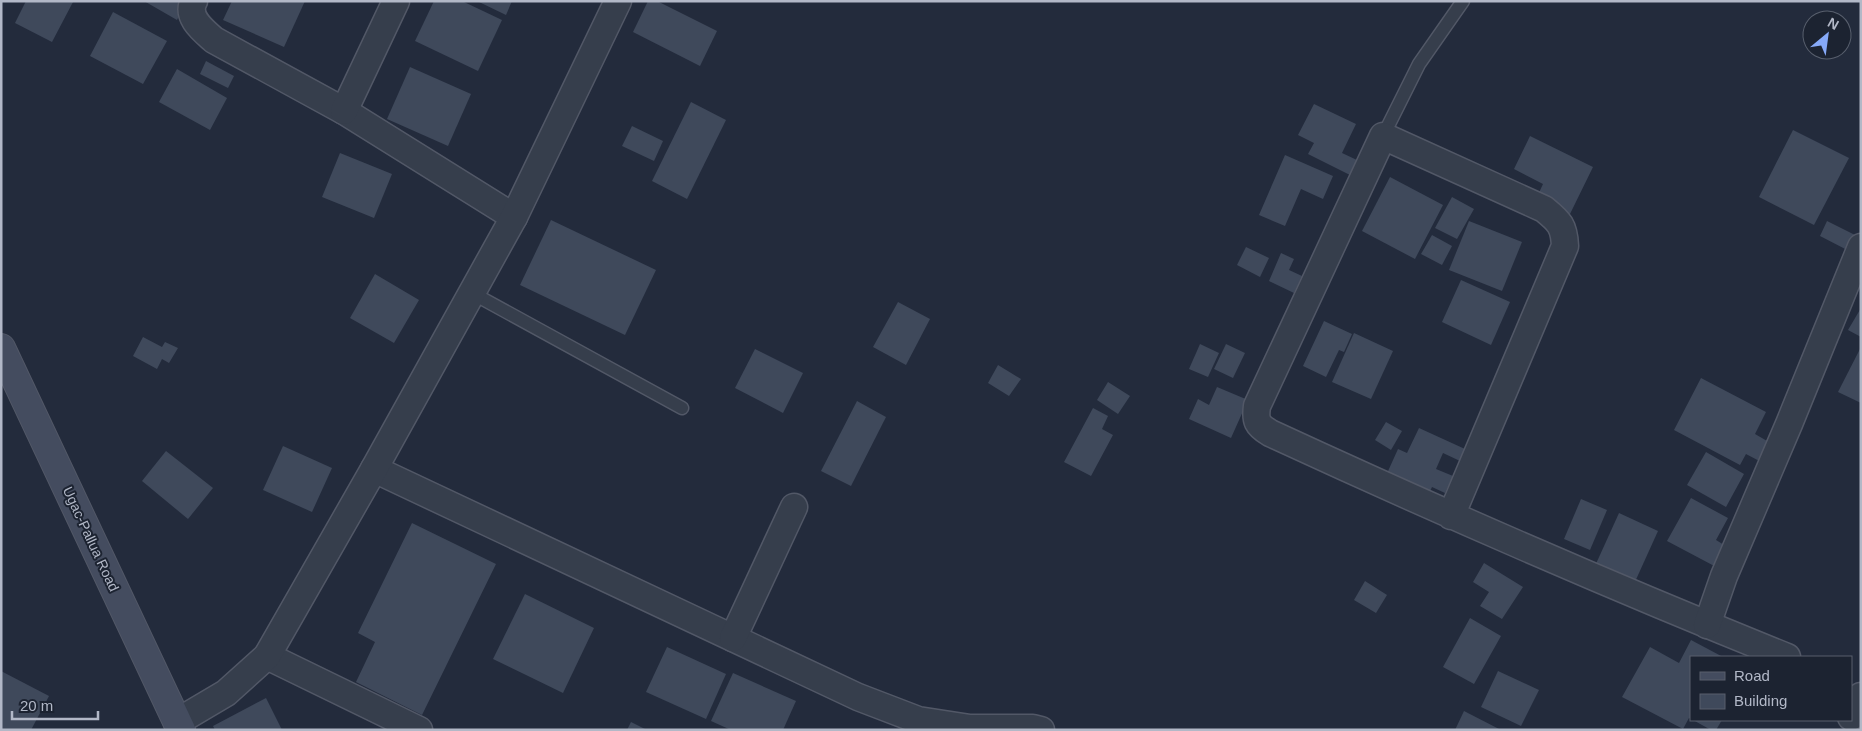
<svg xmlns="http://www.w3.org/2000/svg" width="1862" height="731" font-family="Arial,sans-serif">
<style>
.building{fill:#3f495b}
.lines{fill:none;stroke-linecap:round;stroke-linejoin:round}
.lane-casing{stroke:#525867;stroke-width:15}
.street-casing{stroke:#525867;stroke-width:29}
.secondary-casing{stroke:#525867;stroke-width:30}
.lane{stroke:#363e4c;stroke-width:12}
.street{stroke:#363e4c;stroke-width:26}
.secondary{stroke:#444c5f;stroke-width:28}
.labels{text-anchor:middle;stroke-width:4;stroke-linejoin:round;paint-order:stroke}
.street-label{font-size:14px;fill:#b2b8c7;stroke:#1c2331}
</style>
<rect width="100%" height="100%" fill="#232b3c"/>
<g class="building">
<path d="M26 1 73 2 52 42 15 23Z"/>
<path d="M144 1H187L177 20Z"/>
<path d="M232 1H305L284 47 223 20Z"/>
<path d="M434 1H462L502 20 478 71 415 41Z"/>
<path d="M477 1H512L506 15Z"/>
<path d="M648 1H657L717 31 700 66 633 32Z"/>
<path d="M113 12 167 41 143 84 90 56Z"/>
<path d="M206 61 234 76 228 88 200 74Z"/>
<path d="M410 67 471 94 448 146 387 119Z"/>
<path d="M177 69 227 98 210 130 159 102Z"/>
<path d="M691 102 726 120 687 199 652 181Z"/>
<path d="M1314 104 1356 124 1342 153 1357 160 1350 175 1308 154 1314 143 1298 135Z"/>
<path d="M632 126 663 141 654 161 622 146Z"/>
<path d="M1793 130 1849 158 1814 225 1759 197Z"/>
<path d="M1530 136 1593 167 1570 214 1537 197 1543 184 1514 169Z"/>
<path d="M340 153 392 174 374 218 322 197Z"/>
<path d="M1285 155 1333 176 1323 199 1301 189 1285 226 1259 215Z"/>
<path d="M1390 177 1443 205 1415 259 1362 231Z"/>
<path d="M1452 197 1474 209 1457 239 1435 228Z"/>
<path d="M551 220 656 270 625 335 520 285Z"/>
<path d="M1469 221 1522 242 1502 291 1449 270Z"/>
<path d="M1827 221 1859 237 1851 252 1820 236Z"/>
<path d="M1432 235 1452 246 1442 265 1421 254Z"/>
<path d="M1246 247 1269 258 1260 277 1237 265Z"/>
<path d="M1281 253 1294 259 1289 270 1302 276 1294 293 1269 281Z"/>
<path d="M375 274 419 300 394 343 350 318Z"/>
<path d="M1461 280 1510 302 1491 345 1442 322Z"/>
<path d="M898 302 930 319 906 365 873 347Z"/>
<path d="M1861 308V337L1848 330Z"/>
<path d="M1324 321 1352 334 1344 352 1339 350 1326 377 1303 366Z"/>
<path d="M1354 333 1393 351 1371 399 1332 382Z"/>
<path d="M143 337 162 347 165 342 178 348 169 363 162 359 157 369 133 356Z"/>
<path d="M1200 344 1219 353 1208 377 1189 369Z"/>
<path d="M1226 344 1245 353 1233 378 1214 369Z"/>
<path d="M1861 347V403L1838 392Z"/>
<path d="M755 349 803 373 783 413 735 388Z"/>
<path d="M998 365 1021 379 1009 396 988 383Z"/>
<path d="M1701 378 1766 412 1755 434 1774 445 1765 464 1746 454 1740 465 1674 430Z"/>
<path d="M1108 382 1130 396 1118 414 1097 400Z"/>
<path d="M1217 387 1248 400 1231 438 1189 419 1198 399 1209 405Z"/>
<path d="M857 401 886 417 851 486 821 471Z"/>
<path d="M1093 408 1108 416 1102 429 1113 435 1091 476 1064 462Z"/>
<path d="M1386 422 1402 431 1391 450 1375 440Z"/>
<path d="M1419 428 1465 449 1460 461 1443 453 1436 469 1453 476 1445 493 1432 487 1426 500 1384 480 1398 449 1407 453Z"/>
<path d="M283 446 332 468 312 512 263 490Z"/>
<path d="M166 451 213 488 188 519 142 481Z"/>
<path d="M1706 452 1744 474 1726 507 1687 485Z"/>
<path d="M1691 498 1728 518 1716 540 1729 548 1718 568 1667 541Z"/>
<path d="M1581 499 1607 510 1590 550 1564 539Z"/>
<path d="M1619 513 1658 531 1634 584 1595 566Z"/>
<path d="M412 523 496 564 422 715 356 682 375 642 358 633Z"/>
<path d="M1484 563 1523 587 1502 619 1480 606 1489 592 1473 582Z"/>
<path d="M1365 581 1387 595 1376 613 1354 600Z"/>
<path d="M525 594 594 628 563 693 493 659Z"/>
<path d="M1470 618 1501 636 1474 684 1443 667Z"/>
<path d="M1691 640 1723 657H1691V719L1689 718 1683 729 1622 697 1650 647 1679 663Z"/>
<path d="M667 647 726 674 706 719 646 692Z"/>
<path d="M1 671 49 696 31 730H1Z"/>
<path d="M1498 671 1539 690 1521 726 1481 707Z"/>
<path d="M733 673 796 701 783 730H731L711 721Z"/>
<path d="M266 698 282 730H215L213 726Z"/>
<path d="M1464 711 1501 730H1455Z"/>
<path d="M1693 720H1722L1716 730H1711Z"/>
<path d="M631 722 647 730H627Z"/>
</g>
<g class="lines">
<defs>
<g id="lane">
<path d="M1383 136 1419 64 1463 1"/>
<path d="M472 293 682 408"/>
</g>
<g id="street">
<path d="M194 1C185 17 204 31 214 40L344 111 514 217"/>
<path d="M344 111 396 1"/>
<path d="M374 469 858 697 918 720 970 728H1033L1041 730"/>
<path d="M1451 516 1565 246C1564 226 1560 222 1544 209L1383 136 1257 406C1255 421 1257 425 1270 433 1441 512 1613 587 1787 657"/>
<path d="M1707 625 1724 576 1789 424 1861 247"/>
<path d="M733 638 794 507"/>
<path d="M267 656 419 730"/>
<path d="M1851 717 1861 696"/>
<path d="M177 722 226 693 267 656 374 469 514 217 618 1"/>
</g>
<path id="secondary" d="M1 348 181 730"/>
</defs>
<use href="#lane" class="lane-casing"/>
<use href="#street" class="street-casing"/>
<use href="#secondary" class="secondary-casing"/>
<use href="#lane" class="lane"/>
<use href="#street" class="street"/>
<use href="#secondary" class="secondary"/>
</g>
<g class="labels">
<g class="street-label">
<text transform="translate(91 539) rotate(65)" y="5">Ugac-Pallua Road</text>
</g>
</g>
<rect width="1862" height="731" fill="none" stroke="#b2b8c7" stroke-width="5"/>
<rect x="1690" y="656" width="162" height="65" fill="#1c2331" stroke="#585f6d"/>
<rect x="1700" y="672" width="25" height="8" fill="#444c5f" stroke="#585f6d"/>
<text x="1734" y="681" font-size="15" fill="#b2b8c7">Road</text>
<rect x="1700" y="694" width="25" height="15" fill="#3f495b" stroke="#585f6d"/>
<text x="1734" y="706" font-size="15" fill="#b2b8c7">Building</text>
<g transform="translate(1827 35) rotate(29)"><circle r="24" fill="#1c2331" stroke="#585f6d"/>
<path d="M0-4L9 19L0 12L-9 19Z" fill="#86a9f8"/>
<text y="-8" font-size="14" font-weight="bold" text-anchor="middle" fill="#b2b8c7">N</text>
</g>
<path d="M12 711v8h86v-8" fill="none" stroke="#b2b8c7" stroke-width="2.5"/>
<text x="20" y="711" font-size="15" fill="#b2b8c7" stroke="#1c2331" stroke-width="4" paint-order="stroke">20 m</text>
</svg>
